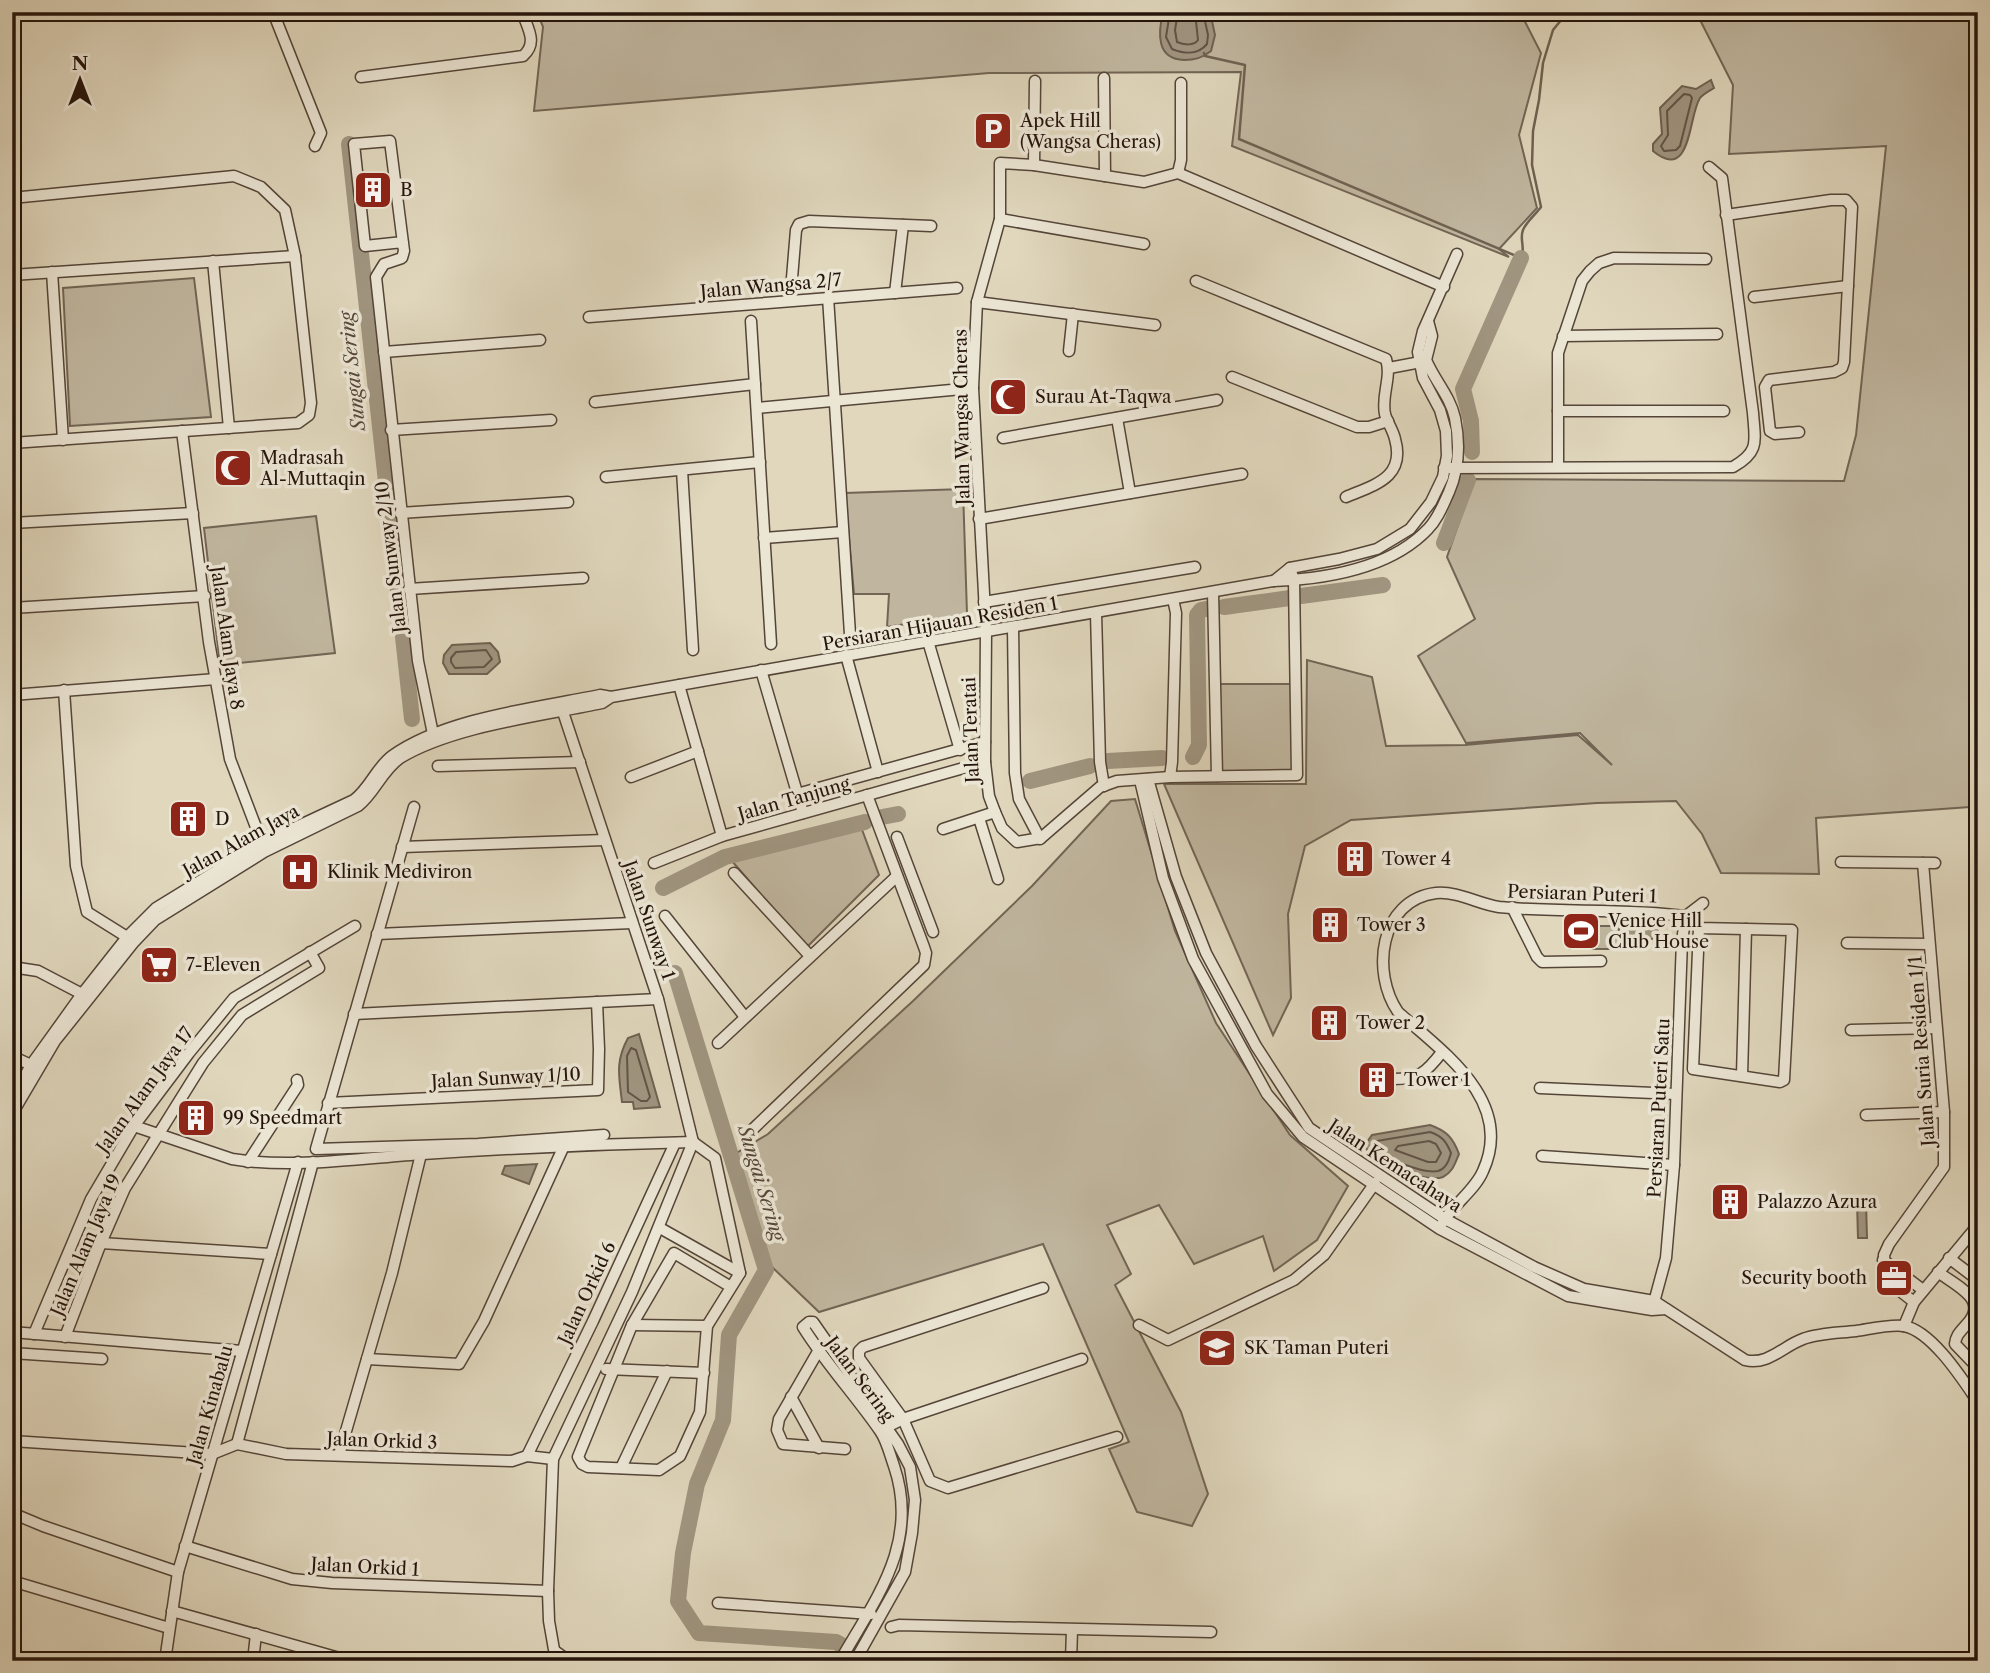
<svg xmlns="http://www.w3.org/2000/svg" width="1990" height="1673" font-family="'Libre Caslon Text',serif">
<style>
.green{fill:#c0b69f;stroke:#726555;stroke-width:2}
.water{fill:#a09580;stroke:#6f6151;stroke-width:2}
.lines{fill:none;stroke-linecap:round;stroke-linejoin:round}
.shore{stroke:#625446;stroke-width:2}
.stream{stroke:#6f6151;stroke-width:2.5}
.river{stroke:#a09580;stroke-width:16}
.minor-casing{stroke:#544538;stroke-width:13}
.minor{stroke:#ebe5d4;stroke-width:10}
.labels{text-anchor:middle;stroke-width:7;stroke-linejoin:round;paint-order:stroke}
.poi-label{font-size:18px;fill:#25140b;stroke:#ebe5d4;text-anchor:start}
.street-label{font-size:18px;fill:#25140b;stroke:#ebe5d4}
.water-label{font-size:19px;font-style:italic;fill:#56483a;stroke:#ebe5d4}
</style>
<rect width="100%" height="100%" fill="#e0d7bd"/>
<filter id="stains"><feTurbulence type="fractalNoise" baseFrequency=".00286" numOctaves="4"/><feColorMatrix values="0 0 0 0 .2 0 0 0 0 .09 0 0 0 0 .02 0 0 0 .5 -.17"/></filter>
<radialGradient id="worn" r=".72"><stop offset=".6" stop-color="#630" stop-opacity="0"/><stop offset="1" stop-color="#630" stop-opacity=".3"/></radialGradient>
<g class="green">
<path d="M537 12H1520L1541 53 1519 135 1537 208 1499 249 1509 257 1232 146 1241 72 989 73 534 111 543 27Z"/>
<path d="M1696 12H1978V804L1970 807 1816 818 1819 874 1721 873 1702 834 1676 801 1597 803 1351 820 1305 846 1288 914 1291 998 1273 1035 1164 784H1306L1307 660 1372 677 1386 746 1465 745 1578 735 1612 765 1580 733 1466 743 1418 656 1475 619 1447 557 1474 479 1844 481 1856 435 1886 146 1729 154 1733 85Z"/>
<path d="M194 278 211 417 70 426 63 288Z"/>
<path d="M963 489 967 614 887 627 889 594H854L845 493Z"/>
<path d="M316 516 335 653 220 665 204 528Z"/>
<path d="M1218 684H1292L1294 773H1219Z"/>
<path d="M1135 799 1175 931 1216 1023 1290 1135 1348 1186 1317 1240 1274 1271 1263 1236 1194 1264 1159 1205 1107 1225 1131 1274 1115 1285 1181 1412 1208 1494 1192 1526 1137 1512 1109 1449 1129 1442 1043 1244 819 1312 771 1266 735 1154 768 1134 913 1001 1032 886 1111 801Z"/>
<path d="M861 827 879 875 807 947 731 860Z"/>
<rect x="1570" y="926" width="49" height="23"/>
</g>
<g class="water">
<path d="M1163 12H1210L1215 35 1211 51C1202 58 1195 60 1184 60 1156 59 1158 33 1163 12Z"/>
<path d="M1711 80 1714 88C1709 91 1703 94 1700 98 1688 116 1692 183 1653 151V144L1662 134 1660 108 1682 86 1696 89Z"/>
<path d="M490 643 498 652 500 662 487 674H449L443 663 444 655 452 645Z"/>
<path d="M1623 926H1658V939H1642V946H1631V937L1623 936Z"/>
<path d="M639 1034 660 1107 634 1109 633 1102H622C619 1076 615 1062 628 1038Z"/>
<path d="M1430 1125C1447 1131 1453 1138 1459 1154 1455 1163 1453 1172 1443 1177 1429 1183 1380 1165 1370 1154 1367 1151 1366 1148 1365 1145L1372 1135Z"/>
<path d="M537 1164 529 1184 502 1174 505 1166Z"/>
<path d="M1857 1202H1866L1867 1238H1858Z"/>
</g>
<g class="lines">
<g class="shore">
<path d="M1170 12 1166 37 1172 49C1184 54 1198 55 1207 44L1208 35 1203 12"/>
<path d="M1178 12 1175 30 1177 42C1184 45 1194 46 1198 40L1195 12"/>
<path d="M1684 94 1690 95 1692 98 1680 146 1676 150 1664 151 1661 146 1668 135 1667 111Z"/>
<path d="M486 650 492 659 484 667 455 668 451 662V658L456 652Z"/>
<path d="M631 1048 636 1050 650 1097 647 1101H641L628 1092 627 1056Z"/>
<path d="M1430 1132C1442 1136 1446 1141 1451 1153 1449 1161 1446 1169 1438 1171 1422 1174 1384 1158 1373 1147L1377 1141Z"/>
<path d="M1429 1141 1436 1144 1441 1153 1436 1162H1428L1395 1150 1398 1146Z"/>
</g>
<path class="stream" d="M1204 53 1205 56 1245 65 1239 139 1521 258C1526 248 1519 240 1523 230 1526 222 1536 214 1541 207L1532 165 1533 131 1539 100 1543 63 1553 30 1562 19 1563 12"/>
<g class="river">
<path d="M349 144 412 719"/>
<path d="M1472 452 1471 421 1463 389 1521 258"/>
<path d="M1444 543 1468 480"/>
<path d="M1301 596 1383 585"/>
<path d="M1224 607 1290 598"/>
<path d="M1193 757 1199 745 1197 615 1201 610 1206 609"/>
<path d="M1108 761 1162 758"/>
<path d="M1030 781 1090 766"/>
<path d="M882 817 898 814"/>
<path d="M663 888 725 857 865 822"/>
<path d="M675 973 766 1270 729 1335 723 1420 697 1484 683 1553 678 1601 699 1633 836 1642 870 1661"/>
</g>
<defs>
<g id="minor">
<path d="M273 12 321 133 315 146"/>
<path d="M361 77 523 56C538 43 528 29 522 12"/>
<path d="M1104 78 1105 176"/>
<path d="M1034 165 1035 81"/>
<path d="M1178 173 1144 182 1034 165 1000 163V219L977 302 973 388 986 631 985 762 989 796 995 812 1002 828 1017 842 1041 838 1100 787 1117 781 1170 777 1297 775 1294 580 1290 568"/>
<path d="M1178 173 1444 287"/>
<path d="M1178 173 1181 160V83"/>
<path d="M12 198 234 176 261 187 285 210 295 256 311 403 309 415 298 423 12 443"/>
<path d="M1726 215 1831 200H1846L1852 207 1844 362 1842 368 1834 372 1769 380 1765 387 1770 431 1775 434 1799 432"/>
<path d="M1000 219 1144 244"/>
<path d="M403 242 365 246 354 144 390 141 404 251 402 258 384 264 376 277 418 661 433 734"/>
<path d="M213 261 229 428"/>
<path d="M52 272 63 440"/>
<path d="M12 275 295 256"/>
<path d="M792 278 796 230 799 224 809 221 931 226"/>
<path d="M1196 281 1386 359C1392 378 1381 395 1385 414 1387 422 1393 430 1395 439 1406 478 1374 485 1346 497"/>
<path d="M895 293 903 225"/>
<path d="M828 297 850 634"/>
<path d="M1754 297 1848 286"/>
<path d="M977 302 1155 325"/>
<path d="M589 317 957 288"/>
<path d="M751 321 771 644"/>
<path d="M1563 336 1717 334"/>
<path d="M1069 351 1073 314"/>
<path d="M384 352 540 340"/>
<path d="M1389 368 1426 361"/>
<path d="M1232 377 1357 427H1369L1388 421"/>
<path d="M595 402 755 384"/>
<path d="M757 408 973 388"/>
<path d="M1558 411H1724"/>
<path d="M1117 418 1130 493"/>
<path d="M391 430 551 420"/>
<path d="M182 431 209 642 230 759 262 843"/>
<path d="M1003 438 1217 400"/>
<path d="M1558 467V353L1582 281 1590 271 1599 263 1614 258 1706 259"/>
<path d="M1444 468 1733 467C1760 452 1755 441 1753 413L1722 178 1709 167"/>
<path d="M682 470 693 650"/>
<path d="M606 477 760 462"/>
<path d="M400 513 568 502"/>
<path d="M979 519 1242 474"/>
<path d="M12 523 193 513"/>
<path d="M764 538 843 532"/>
<path d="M1274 581 1290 568 1339 559 1377 549 1410 529 1431 502 1443 477 1447 456 1446 431 1440 410 1423 378 1418 352 1423 331 1457 254"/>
<path d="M409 589 583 578"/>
<path d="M1213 592 1217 776"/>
<path d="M984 602 1195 567"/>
<path d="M12 608 205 596"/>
<path d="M1096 613 1100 762 1104 786"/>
<path d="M1013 627 1015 773 1019 799 1040 839"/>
<path d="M928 641 960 750"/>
<path d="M846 655 878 772"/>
<path d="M761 670 803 813"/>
<path d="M679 685 722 836"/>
<path d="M64 690 76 866 87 912 127 937"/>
<path d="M12 695 216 679"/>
<path d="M563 712 658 999 693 1142"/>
<path d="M438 766 580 762"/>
<path d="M631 777 698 751"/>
<path d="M1170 777 1172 762 1176 613 1173 599"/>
<path d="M1148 779 1176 877 1206 953 1256 1046 1309 1128 1445 1219 1534 1267 1584 1289 1654 1301 1745 1360C1768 1366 1783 1346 1803 1339 1819 1333 1839 1333 1856 1331 1870 1329 1890 1324 1904 1326 1932 1331 1963 1380 1978 1402"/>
<path d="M1140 780 1163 878 1193 959 1267 1094 1303 1137 1440 1229 1568 1296 1652 1310 1666 1309"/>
<path d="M797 794 985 742"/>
<path d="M414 807 316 1149 478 1144 604 1135"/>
<path d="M979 818 998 879"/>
<path d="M943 829 995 812"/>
<path d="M897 837 933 932"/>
<path d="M402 847 605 840"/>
<path d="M1841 862 1935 863"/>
<path d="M654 863 722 836 985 762"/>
<path d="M734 873 810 956"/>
<path d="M1512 907 1537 957 1542 962 1601 961"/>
<path d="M12 913 16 967"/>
<path d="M665 916 745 1017"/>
<path d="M1686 916 1699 928 1693 1069 1780 1082 1784 1080 1792 930 1699 928"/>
<path d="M1686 916 1703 903"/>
<path d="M377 934 632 923"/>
<path d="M1847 943 1929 944"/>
<path d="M12 967 38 971 82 994"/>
<path d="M354 1014 658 999"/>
<path d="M1851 1030 1936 1028"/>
<path d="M718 1043 897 876"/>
<path d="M12 1056 31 1065"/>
<path d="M1742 1076 1746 929"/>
<path d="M1393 1079C1419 1079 1426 1073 1442 1052"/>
<path d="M1540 1088 1676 1094"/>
<path d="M12 1100 31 1065 82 994 127 937 156 908 262 843 354 800C370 788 376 768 392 756 445 718 537 708 600 695L611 697"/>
<path d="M328 1103 598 1090 599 1049 597 1002"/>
<path d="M12 1114 55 1041 134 942 155 920 264 852 358 806C375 793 382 770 400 758 453 726 541 716 602 703L611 697 1273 581C1326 579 1390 569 1428 529 1438 519 1443 505 1449 492 1459 469 1460 443 1455 418 1450 396 1435 381 1426 360L1432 336 1428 321"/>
<path d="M1866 1115 1944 1112"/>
<path d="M134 1126 232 1159C291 1169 363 1158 423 1154 513 1148 603 1144 693 1142"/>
<path d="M753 1129 924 965 926 953 924 947 867 795"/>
<path d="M693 1142 715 1158 740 1273 707 1326 700 1412 680 1456 659 1470 588 1467 582 1464 578 1457 632 1325 674 1253 731 1287"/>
<path d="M1542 1156 1674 1165"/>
<path d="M248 1162 298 1085 297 1080"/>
<path d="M1443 1222C1454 1204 1475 1190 1483 1171 1515 1101 1443 1052 1398 1012 1371 973 1379 900 1436 893 1458 891 1478 904 1499 907 1561 913 1624 908 1686 916"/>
<path d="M660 1228 740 1273"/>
<path d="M101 1243 271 1254"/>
<path d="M1949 1258 1974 1277"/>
<path d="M1883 1260 1923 1290"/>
<path d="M1938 1272C1958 1287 1990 1300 1966 1325 1960 1332 1956 1335 1955 1344L1978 1368"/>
<path d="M1043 1288 863 1347 859 1351V1358L903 1419 930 1481 948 1488 1117 1437"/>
<path d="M1914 1302 1886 1280 1884 1255 1889 1244 1944 1167V1112L1923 863"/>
<path d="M1653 1306 1666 1258 1674 1165 1682 940 1686 916"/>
<path d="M632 1325 707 1326"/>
<path d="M1139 1325 1168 1340 1294 1280 1324 1255 1375 1183"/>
<path d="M1904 1326 1914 1302 1978 1225"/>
<path d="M12 1332 242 1351"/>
<path d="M34 1334 91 1199 134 1126 189 1053 234 998 355 926"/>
<path d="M65 1337 101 1243 125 1188 203 1063 242 1015 319 968 310 952"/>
<path d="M820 1348 779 1419 777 1430 783 1444 845 1449"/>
<path d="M12 1353 102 1359"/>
<path d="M367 1359 459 1364 484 1321 563 1148"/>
<path d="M606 1369 704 1373"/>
<path d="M791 1397 819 1448"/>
<path d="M883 1429 903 1419 1082 1359"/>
<path d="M12 1441 212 1454 237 1444 286 1454 512 1461 527 1456 553 1459"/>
<path d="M237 1444 313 1162"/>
<path d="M339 1455 392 1273 421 1154"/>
<path d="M527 1456 593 1321 675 1143"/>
<path d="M621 1468 667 1371"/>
<path d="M12 1513 43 1526 178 1572"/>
<path d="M185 1546 292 1579 332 1583 548 1591"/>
<path d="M12 1581 169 1628"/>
<path d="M718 1603 871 1614"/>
<path d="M172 1611 350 1661"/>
<path d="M891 1627 899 1625 1211 1632"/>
<path d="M555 1651 569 1661"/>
<path d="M165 1661 178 1572 298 1162"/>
<path d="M253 1661 256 1634"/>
<path d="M556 1661 549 1621 548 1591 553 1459 632 1292 693 1142"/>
<path d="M840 1661C876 1598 920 1543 894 1466 890 1455 887 1441 880 1431 856 1396 826 1364 803 1327L809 1322H813L898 1444 910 1467 915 1500 912 1533 905 1572 855 1661"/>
<path d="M1071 1661 1072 1630"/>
</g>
</defs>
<use href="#minor" class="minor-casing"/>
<use href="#minor" class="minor"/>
</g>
<defs>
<symbol id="parking-square" viewBox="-11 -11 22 22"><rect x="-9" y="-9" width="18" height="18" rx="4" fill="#8f2418" stroke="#ebe5d4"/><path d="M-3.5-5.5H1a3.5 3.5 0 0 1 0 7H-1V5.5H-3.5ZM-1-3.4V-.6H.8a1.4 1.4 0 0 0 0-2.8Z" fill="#fff"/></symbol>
<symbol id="building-square" viewBox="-11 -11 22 22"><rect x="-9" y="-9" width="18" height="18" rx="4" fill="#8f2418" stroke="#ebe5d4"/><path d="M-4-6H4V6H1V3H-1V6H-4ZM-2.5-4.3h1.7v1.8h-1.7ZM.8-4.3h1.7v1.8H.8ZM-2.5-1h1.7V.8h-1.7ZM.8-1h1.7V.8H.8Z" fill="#fff"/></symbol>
<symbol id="mosque-square" viewBox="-11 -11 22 22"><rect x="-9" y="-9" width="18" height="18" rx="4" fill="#8f2418" stroke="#ebe5d4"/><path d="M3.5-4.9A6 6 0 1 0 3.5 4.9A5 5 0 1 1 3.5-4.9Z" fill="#fff"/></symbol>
<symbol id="hospital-square" viewBox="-11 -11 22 22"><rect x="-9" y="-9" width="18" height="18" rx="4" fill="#8f2418" stroke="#ebe5d4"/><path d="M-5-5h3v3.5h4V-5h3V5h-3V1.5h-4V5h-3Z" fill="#fff"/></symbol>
<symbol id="stadium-square" viewBox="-11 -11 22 22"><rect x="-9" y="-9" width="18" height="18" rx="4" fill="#8f2418" stroke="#ebe5d4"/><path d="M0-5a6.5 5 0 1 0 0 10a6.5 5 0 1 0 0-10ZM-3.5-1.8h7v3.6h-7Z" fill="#fff"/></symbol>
<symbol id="supermarket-square" viewBox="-11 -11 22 22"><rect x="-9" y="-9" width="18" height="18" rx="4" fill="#8f2418" stroke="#ebe5d4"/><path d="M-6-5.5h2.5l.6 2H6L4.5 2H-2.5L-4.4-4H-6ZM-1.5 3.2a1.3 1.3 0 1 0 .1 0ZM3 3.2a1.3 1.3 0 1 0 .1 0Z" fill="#fff"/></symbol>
<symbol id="office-square" viewBox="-11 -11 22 22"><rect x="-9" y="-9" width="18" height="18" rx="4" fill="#8f2418" stroke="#ebe5d4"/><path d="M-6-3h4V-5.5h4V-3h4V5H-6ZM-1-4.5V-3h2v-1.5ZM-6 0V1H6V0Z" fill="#fff"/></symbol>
<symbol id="school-square" viewBox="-11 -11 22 22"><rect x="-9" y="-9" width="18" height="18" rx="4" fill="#8f2418" stroke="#ebe5d4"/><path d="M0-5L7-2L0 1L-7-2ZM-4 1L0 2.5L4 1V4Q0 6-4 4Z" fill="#fff"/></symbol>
</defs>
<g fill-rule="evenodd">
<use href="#parking-square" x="971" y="109" width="44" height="44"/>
<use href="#building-square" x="351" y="168" width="44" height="44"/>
<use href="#mosque-square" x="986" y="375" width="44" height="44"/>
<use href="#mosque-square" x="211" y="446" width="44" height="44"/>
<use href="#building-square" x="166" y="797" width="44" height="44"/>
<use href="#building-square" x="1333" y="837" width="44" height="44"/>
<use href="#hospital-square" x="278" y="850" width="44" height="44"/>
<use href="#building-square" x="1308" y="903" width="44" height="44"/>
<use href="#stadium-square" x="1559" y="909" width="44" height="44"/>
<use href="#supermarket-square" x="137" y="943" width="44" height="44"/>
<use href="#building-square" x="1307" y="1001" width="44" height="44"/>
<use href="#building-square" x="1355" y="1058" width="44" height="44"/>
<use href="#building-square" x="174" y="1096" width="44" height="44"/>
<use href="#building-square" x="1708" y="1180" width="44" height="44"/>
<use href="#office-square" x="1872" y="1256" width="44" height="44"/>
<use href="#school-square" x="1195" y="1326" width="44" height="44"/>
</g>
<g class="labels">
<g class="poi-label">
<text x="1020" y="127">Apek Hill<tspan x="1020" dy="21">(Wangsa Cheras)</tspan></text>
<text x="400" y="196">B</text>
<text x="1035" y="403">Surau At-Taqwa</text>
<text x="260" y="464">Madrasah<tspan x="260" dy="21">Al-Muttaqin</tspan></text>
<text x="215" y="825">D</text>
<text x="1382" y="865">Tower 4</text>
<text x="327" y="878">Klinik Mediviron</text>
<text x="1608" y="927">Venice Hill<tspan x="1608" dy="21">Club House</tspan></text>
<text x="1357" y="931">Tower 3</text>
<text x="186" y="971">7-Eleven</text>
<text x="1356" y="1029">Tower 2</text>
<text x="1404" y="1086">Tower 1</text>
<text x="223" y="1124">99 Speedmart</text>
<text x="1757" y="1208">Palazzo Azura</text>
<text x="1867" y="1284" text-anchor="end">Security booth</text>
<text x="1244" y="1354">SK Taman Puteri</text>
</g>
<g class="street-label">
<text transform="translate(771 286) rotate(-5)" y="6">Jalan Wangsa 2/7</text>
<text transform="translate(962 417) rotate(-91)" y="6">Jalan Wangsa Cheras</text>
<text transform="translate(391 557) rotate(-97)" y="6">Jalan Sunway 2/10</text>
<text transform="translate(940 624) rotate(-10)" y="6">Persiaran Hijauan Residen 1</text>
<text transform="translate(227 638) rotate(82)" y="6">Jalan Alam Jaya 8</text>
<text transform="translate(971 730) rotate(-92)" y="6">Jalan Teratai</text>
<text transform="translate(794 799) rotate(-16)" y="6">Jalan Tanjung</text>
<text transform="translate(241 841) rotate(-29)" y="6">Jalan Alam Jaya</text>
<text transform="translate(1582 894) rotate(2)" y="6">Persiaran Puteri 1</text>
<text transform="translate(649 920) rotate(71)" y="6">Jalan Sunway 1</text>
<text transform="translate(1922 1051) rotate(-94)" y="6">Jalan Suria Residen 1/1</text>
<text transform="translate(506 1078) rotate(-3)" y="6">Jalan Sunway 1/10</text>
<text transform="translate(145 1090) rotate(-54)" y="6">Jalan Alam Jaya 17</text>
<text transform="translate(1659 1108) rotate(-87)" y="6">Persiaran Puteri Satu</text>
<text transform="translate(1395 1166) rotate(33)" y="6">Jalan Kemacahaya</text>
<text transform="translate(86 1245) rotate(-67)" y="6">Jalan Alam Jaya 19</text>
<text transform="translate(587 1293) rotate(-65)" y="6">Jalan Orkid 6</text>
<text transform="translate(860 1379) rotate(53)" y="6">Jalan Sering</text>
<text transform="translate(210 1405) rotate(-74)" y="6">Jalan Kinabalu</text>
<text transform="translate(382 1441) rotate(2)" y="6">Jalan Orkid 3</text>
<text transform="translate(365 1567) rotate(3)" y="6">Jalan Orkid 1</text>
</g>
<g class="water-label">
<text transform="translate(352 371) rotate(-96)" y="7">Sungai Sering</text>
<text transform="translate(762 1183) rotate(73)" y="7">Sungai Sering</text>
</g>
</g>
<rect width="1990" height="1673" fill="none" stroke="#e0d7bd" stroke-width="42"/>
<rect x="14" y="14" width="1962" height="1645" fill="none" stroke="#25140b" stroke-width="3.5"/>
<rect x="21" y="21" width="1948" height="1631" fill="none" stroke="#25140b" stroke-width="2"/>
<g transform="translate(80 80)" stroke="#ebe5d4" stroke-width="5" paint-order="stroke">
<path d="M0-5L12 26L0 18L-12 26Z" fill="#25140b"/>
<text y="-10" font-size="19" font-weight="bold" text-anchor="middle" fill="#25140b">N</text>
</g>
<rect width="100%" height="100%" filter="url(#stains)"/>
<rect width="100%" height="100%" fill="url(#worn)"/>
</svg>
